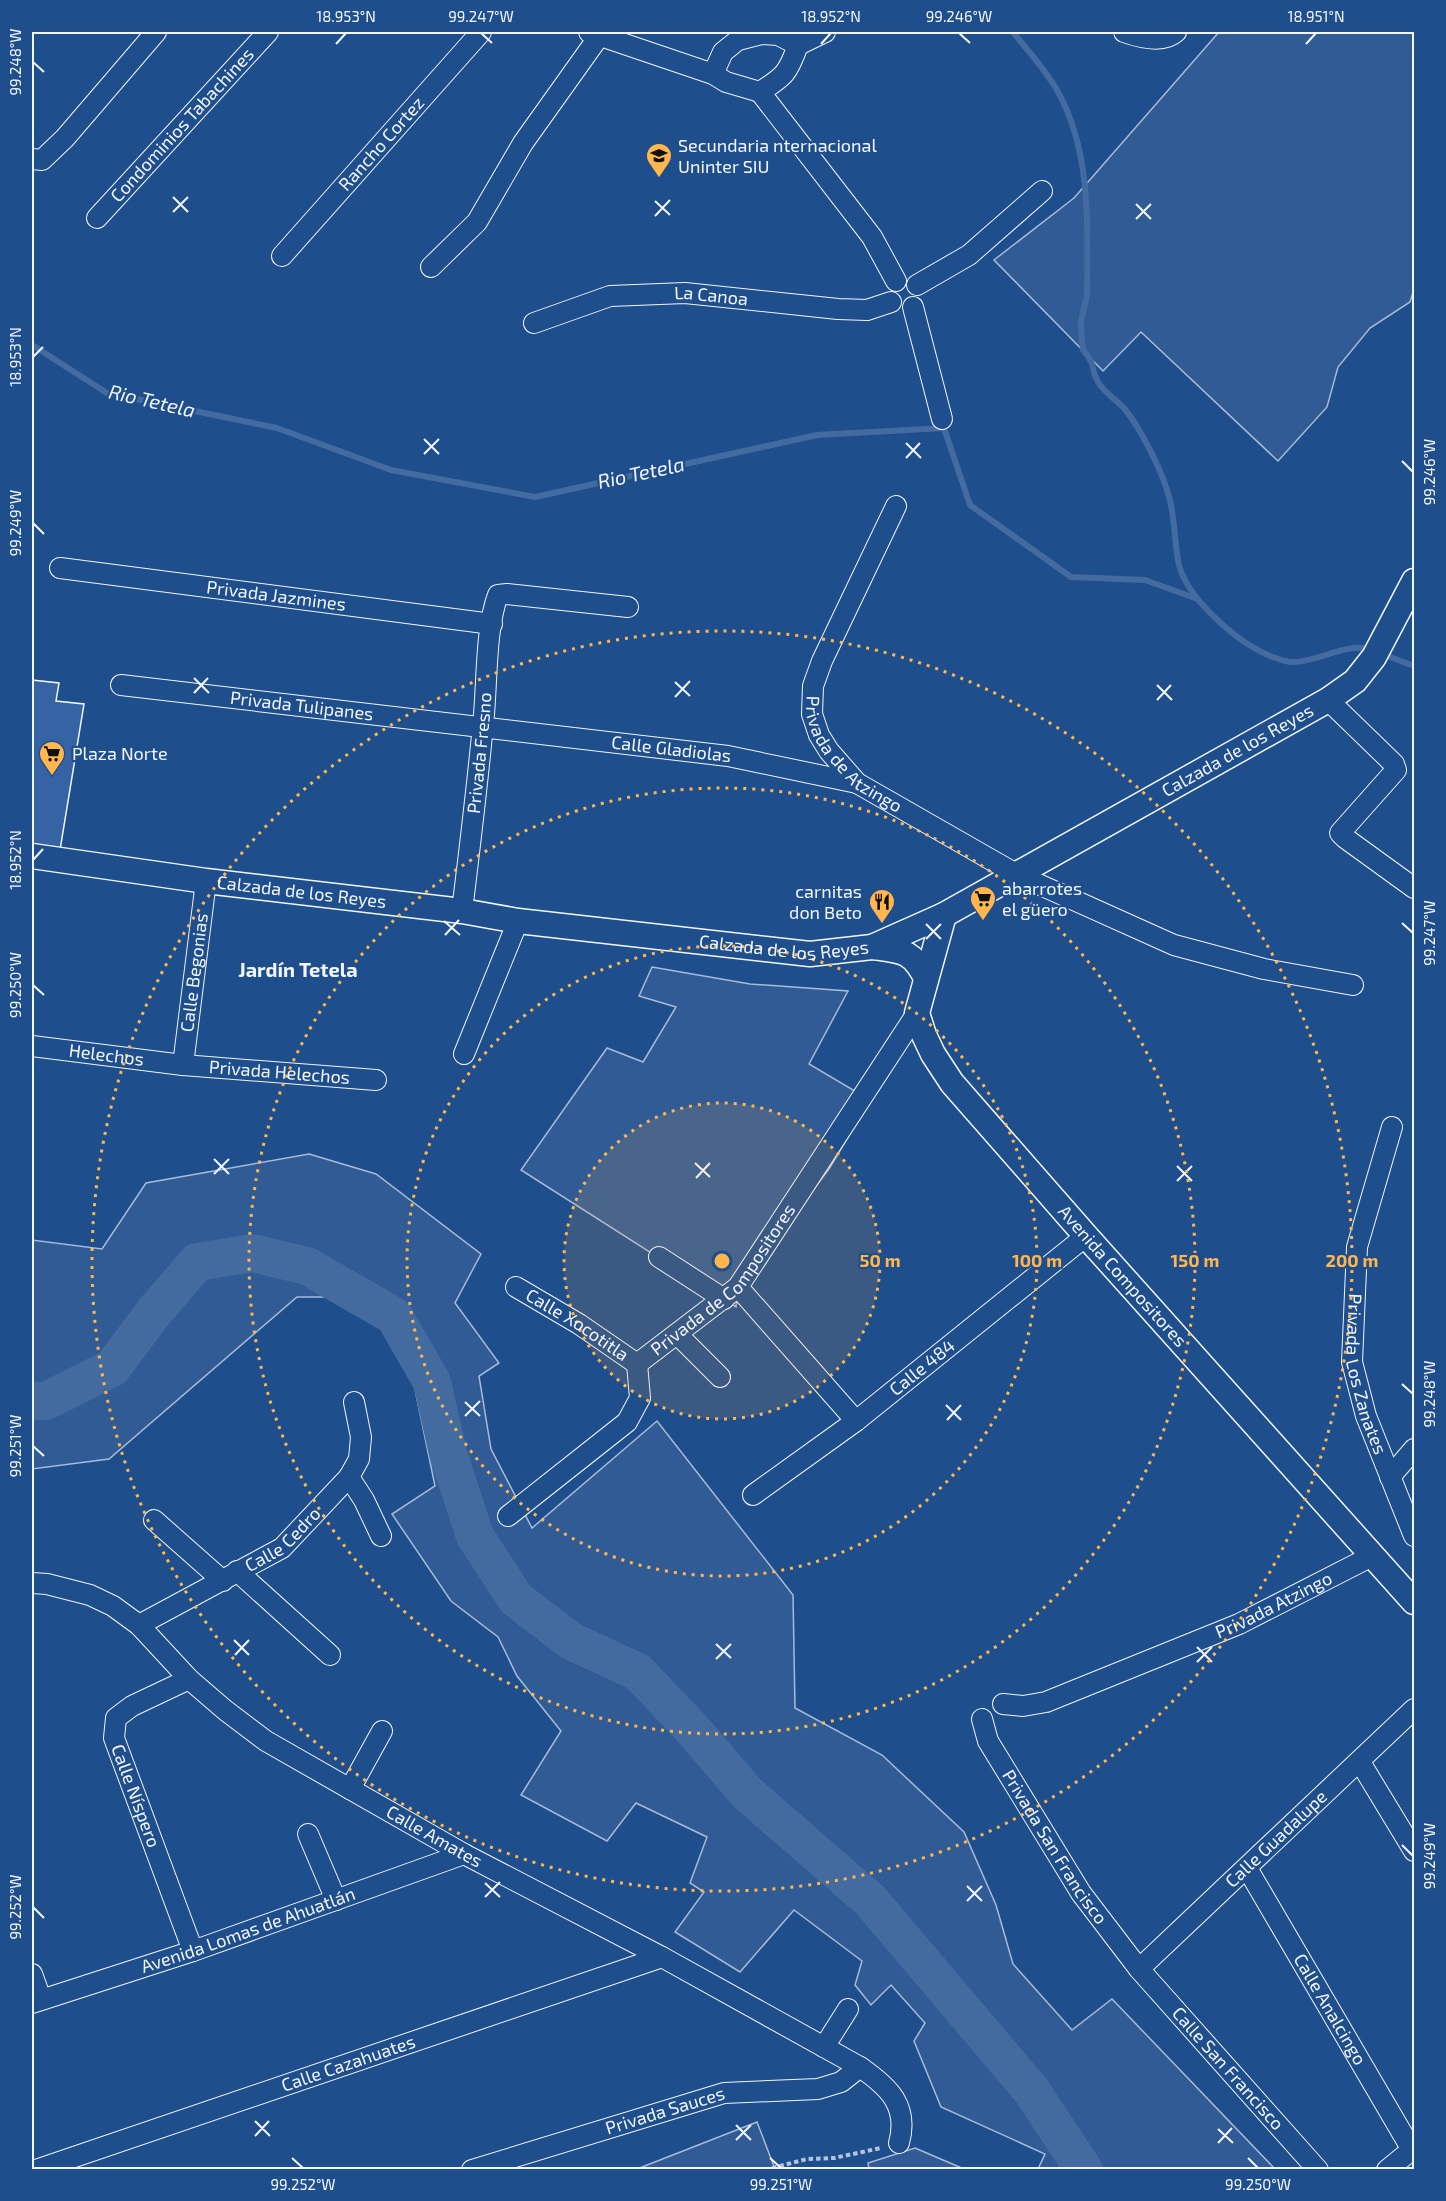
<svg xmlns="http://www.w3.org/2000/svg" width="1446" height="2201" font-family="'Exo 2',sans-serif">
<style>
.built{fill:#305b95;stroke:#a8bbd7;stroke-width:1.5}
.lines{fill:none;stroke-linecap:round;stroke-linejoin:round}
.stream{stroke:#446ba0;stroke-width:6}
.river{stroke:#446ba0;stroke-width:38}
.building{fill:#3563a3;stroke:#f2f6ff;stroke-width:1.5}
.minor-casing{stroke:#f2f6ff;stroke-width:22}
.tertiary-casing{stroke:#f2f6ff;stroke-width:27}
.path{stroke:#b3c4dc;stroke-width:4;stroke-dasharray:4.5 3;stroke-linecap:butt}
.minor{stroke:#1f4e8c;stroke-width:20}
.tertiary{stroke:#1f4e8c;stroke-width:24}
.ticks{fill:none;stroke:#f2f6ff;stroke-width:2}
.ring{fill:none;stroke:#ffb74d;stroke-width:3;stroke-dasharray:3 6}
.labels{text-anchor:middle;stroke-width:4.5;stroke-linejoin:round;paint-order:stroke}
.street-label{font-size:18px;fill:#f2f6ff;stroke:#1f4e8c}
.poi-label{font-size:18px;fill:#f2f6ff;stroke:#1f4e8c;text-anchor:start}
.water-label{font-size:20px;font-style:italic;fill:#f2f6ff;stroke:#1f4e8c}
.neighbourhood-label{font-size:20px;font-weight:bold;fill:#f2f6ff;stroke:#1f4e8c}
.centre{fill:#ffb74d;stroke:#1f4e8c;stroke-width:3}
.ring-label{font-size:18px;text-anchor:middle;font-weight:bold;fill:#ffb74d;stroke:#1f4e8c;stroke-width:4.5;stroke-linejoin:round;paint-order:stroke}
.neatline{fill:none;stroke:#f2f6ff;stroke-width:2}
.ticks-label{font-size:15px;text-anchor:middle;fill:#f2f6ff}
</style>
<rect width="100%" height="100%" fill="#1f4e8c"/>
<g class="built">
<path d="M1219 32H1414V289L1410 302 1370 328 1338 367 1327 407 1278 461 1141 332 1103 371 994 260 1074 198Z"/>
<path d="M652 967 750 984 848 991 809 1064 870 1100 829 1169 738 1287 736 1307 521 1170 607 1048 643 1062 676 1007 639 996Z"/>
<path d="M309 1154 376 1174 481 1254 455 1303 499 1363 479 1376 491 1449 532 1528 657 1421 793 1595 795 1708 882 1755 964 1832 996 1905 1013 1964 1072 2030 1112 1999 1275 2169H1038L1045 2154 941 2107 914 2041 925 2023 891 1985 871 2005 855 1985 862 1961 794 1910 740 1972 675 1932 704 1892 690 1883 707 1837 636 1803 607 1841 521 1795 561 1731 517 1676 498 1637 451 1601 392 1514 435 1486 409 1360 385 1330 334 1297H297L109 1459 32 1469V1240L102 1249 146 1183Z"/>
<path d="M757 2122 775 2169H637Z"/>
<path d="M915 2148 964 2169H869L868 2163Z"/>
</g>
<g class="lines">
<g class="stream">
<path d="M1013 32C1028 51 1045 69 1057 90 1091 150 1088 224 1087 291 1087 302 1082 312 1081 323 1081 332 1082 341 1083 350 1097 365 1090 369 1098 382 1104 392 1116 400 1124 408 1141 429 1160 467 1168 493 1175 515 1174 538 1178 560 1184 597 1237 642 1270 656 1276 658 1285 662 1292 662 1318 663 1346 641 1372 650"/>
<path d="M32 345 107 393 277 428 391 470 535 497 817 435 944 428 970 505 1071 577 1145 580 1195 598"/>
<path d="M1382 654 1414 666"/>
</g>
<path class="river" d="M32 1401H46L112 1368 154 1312 197 1262 252 1253 307 1266 394 1316 432 1382 448 1453 475 1536 516 1599 571 1641 638 1672 694 1731 747 1793 870 1900 1031 2090 1084 2170"/>
</g>
<path class="building" d="M32 680 59 683 56 701 84 704 60 850H32Z"/>
<g class="lines">
<defs>
<g id="minor">
<path d="M589 32 713 74 726 82 760 92C785 76 788 73 798 45"/>
<path d="M1124 32C1138 37 1163 44 1176 32"/>
<path d="M798 45 825 32"/>
<path d="M713 74 723 52 738 40 762 34 778 35 798 45"/>
<path d="M760 92 872 237 896 281"/>
<path d="M32 159 42 160 65 138 156 32"/>
<path id="s1" d="M97 218 268 32"/>
<path id="s2" d="M282 256 481 32"/>
<path d="M431 267 477 222 523 143 600 35"/>
<path d="M917 285 969 255 1042 191"/>
<path d="M913 307 942 419"/>
<path id="s3" d="M534 323 610 296 685 293 838 309 867 310 891 302"/>
<path id="s4" d="M896 506 822 661 813 686 812 714 819 735 829 751 857 783 1016 874 1174 945 1264 969 1353 985"/>
<path id="s5" d="M60 568 492 624"/>
<path id="s6" d="M121 685 728 756 857 783"/>
<path d="M1328 700 1394 764 1396 770 1340 833 1345 838 1414 888"/>
<path id="s7" d="M462 911C470 846 478 780 484 714 487 680 486 626 498 595L507 594 628 607"/>
<path id="s8" d="M32 1046 183 1065 376 1080"/>
<path d="M464 1054 518 921"/>
<path id="s9" d="M183 1065 206 881"/>
<path id="s10" d="M1392 1127 1357 1247 1352 1362 1366 1416 1414 1536"/>
<path d="M659 1257 724 1299"/>
<path id="s11" d="M516 1287 579 1324 637 1364"/>
<path d="M738 1287 856 1421"/>
<path d="M677 1334 720 1377"/>
<path id="s12" d="M637 1364 738 1287 917 1013"/>
<path d="M349 1477 364 1500 381 1536"/>
<path d="M1390 1477 1414 1449"/>
<path id="s13" d="M753 1495 856 1421 1086 1236"/>
<path d="M508 1516 627 1422 640 1398 637 1364"/>
<path d="M154 1520 223 1581"/>
<path d="M237 1571 330 1655"/>
<path id="s14" d="M32 1583 47 1584 90 1595 113 1606 139 1625 189 1679 225 1710 266 1741 464 1854 662 1957 860 2067C889 2087 909 2106 899 2143"/>
<path id="s15" d="M139 1625 282 1548 349 1477 359 1459 361 1437 354 1402"/>
<path id="s16" d="M189 1679 132 1706 116 1718 114 1738 193 1951"/>
<path id="s17" d="M1003 1704 1023 1706 1046 1702 1239 1624 1374 1555"/>
<path id="s18" d="M982 1719 988 1741 1081 1893 1139 1969 1318 2170"/>
<path d="M1360 1762 1414 1851"/>
<path d="M350 1789 382 1731"/>
<path d="M308 1834 336 1900"/>
<path id="s19" d="M1247 1868 1412 2150"/>
<path id="s20" d="M1139 1969 1414 1709"/>
<path d="M32 1974 41 1999"/>
<path id="s21" d="M32 2003 193 1951 464 1854"/>
<path d="M824 2047 848 2009"/>
<path id="s22" d="M36 2170 662 1957"/>
<path id="s23" d="M472 2170 724 2093 818 2089 841 2082 860 2067"/>
<path d="M1387 2170 1414 2148"/>
</g>
<g id="tertiary">
<path id="s24" d="M32 856 206 881 462 911 518 921 810 954 872 947 944 915 1328 700 1355 681 1374 657 1414 581"/>
<path id="s25" d="M944 915 917 1013 924 1035 933 1054 952 1083 1086 1236 1414 1602"/>
<path d="M873 947C902 951 912 950 926 978"/>
</g>
</defs>
<use href="#minor" class="minor-casing"/>
<use href="#tertiary" class="tertiary-casing"/>
<path class="path" d="M765 2170 807 2159 834 2158 881 2148"/>
<use href="#minor" class="minor"/>
<use href="#tertiary" class="tertiary"/>
</g>
<path class="ticks" d="M481 33 492 43M959 33 970 43M336 44 346 33M821 44 831 33M1306 44 1316 33M33 62 44 72M173 197 188 212M655 201 670 215M1136 204 1151 219M173 212 188 197M655 216 670 200M1136 219 1151 204M33 357 43 347M424 439 439 454M906 443 921 458M424 454 439 439M906 458 920 443M1402 461 1413 472M33 523 44 534M194 678 209 693M675 682 690 696M1157 685 1172 700M194 693 208 678M675 697 690 681M1157 700 1171 685M33 860 43 849M444 921 460 935M1402 923 1413 933M926 924 941 939M445 935 459 920M926 939 941 924M33 985 44 995M214 1159 229 1174M695 1163 710 1177M1177 1166 1192 1181M214 1174 229 1159M696 1178 710 1163M1177 1181 1192 1166M1402 1384 1413 1394M465 1402 480 1416M946 1405 961 1420M465 1416 480 1401M947 1420 961 1405M33 1446 44 1456M234 1640 249 1655M716 1644 731 1658M1197 1647 1212 1662M235 1655 249 1640M716 1659 731 1644M1197 1662 1212 1647M1402 1845 1413 1856M485 1883 500 1897M967 1886 982 1901M485 1897 500 1882M967 1901 982 1886M33 1907 44 1918M255 2121 270 2136M736 2125 751 2140M1218 2129 1233 2143M255 2136 269 2121M736 2140 751 2125M1218 2143 1232 2128M292 2158 303 2168M770 2158 781 2168M1248 2158 1258 2168"/>
<circle cx="722" cy="1261" r="158" fill="#ffb74d" fill-opacity=".12"/>
<g class="ring">
<circle cx="722" cy="1261" r="158"/>
<circle cx="722" cy="1261" r="315"/>
<circle cx="722" cy="1261" r="473"/>
<circle cx="722" cy="1261" r="630"/>
</g>
<defs>
<symbol id="school-pin" viewBox="-11 -11 22 30"><path d="M0 17L-7.5 6A9.5 9.5 0 1 1 7.5 6Z" fill="#ffb74d" stroke="#1f4e8c"/><path d="M0-5L7-2L0 1L-7-2ZM-4 1L0 2.5L4 1V4Q0 6-4 4Z" fill="#111"/></symbol>
<symbol id="supermarket-pin" viewBox="-11 -11 22 30"><path d="M0 17L-7.5 6A9.5 9.5 0 1 1 7.5 6Z" fill="#ffb74d" stroke="#1f4e8c"/><path d="M-6-5.5h2.5l.6 2H6L4.5 2H-2.5L-4.4-4H-6ZM-1.5 3.2a1.3 1.3 0 1 0 .1 0ZM3 3.2a1.3 1.3 0 1 0 .1 0Z" fill="#111"/></symbol>
<symbol id="restaurant-pin" viewBox="-11 -11 22 30"><path d="M0 17L-7.5 6A9.5 9.5 0 1 1 7.5 6Z" fill="#ffb74d" stroke="#1f4e8c"/><path d="M-5-6h1v4h1v-4h1v4h1v-4h1v5L-1.5 .5V6h-2V.5L-5-1ZM5-6V6H3V1.5H1.5Q1.5-4 5-6Z" fill="#111"/></symbol>
</defs>
<g fill-rule="evenodd">
<use href="#school-pin" x="644" y="141" width="30" height="40"/>
<use href="#supermarket-pin" x="37" y="739" width="30" height="40"/>
<use href="#supermarket-pin" x="968" y="884" width="30" height="40"/>
<use href="#restaurant-pin" x="867" y="887" width="30" height="40"/>
</g>
<g class="labels">
<g class="street-label">
<text dy="6" stroke="none"><textPath href="#s1" startOffset="126">Condominios Tabachines</textPath></text>
<text dy="6" stroke="none"><textPath href="#s2" startOffset="150">Rancho Cortez</textPath></text>
<text dy="6" stroke="none"><textPath href="#s3" startOffset="182">La Canoa</textPath></text>
<text dy="6" stroke="none"><textPath href="#s5" startOffset="218">Privada Jazmines</textPath></text>
<text dy="6" stroke="none"><textPath href="#s6" startOffset="182">Privada Tulipanes</textPath></text>
<text dy="6" stroke="none"><textPath href="#s4" startOffset="284">Privada de Atzingo</textPath></text>
<text dy="6" stroke="none"><textPath href="#s6" startOffset="554">Calle Gladiolas</textPath></text>
<text dy="6" stroke="none"><textPath href="#s24" startOffset="1262">Calzada de los Reyes</textPath></text>
<text dy="6" stroke="none"><textPath href="#s7" startOffset="159">Privada Fresno</textPath></text>
<text dy="6" stroke="none"><textPath href="#s24" startOffset="272">Calzada de los Reyes</textPath></text>
<text dy="6" stroke="none"><textPath href="#s24" startOffset="758">Calzada de los Reyes</textPath></text>
<text dy="6" stroke="none"><textPath href="#s9" startOffset="93">Calle Begonias</textPath></text>
<text dy="6" stroke="none"><textPath href="#s8" startOffset="75">Helechos</textPath></text>
<text dy="6" stroke="none"><textPath href="#s8" startOffset="249">Privada Helechos</textPath></text>
<text dy="6" stroke="none"><textPath href="#s25" startOffset="438">Avenida Compositores</textPath></text>
<text dy="6" stroke="none"><textPath href="#s12" startOffset="122">Privada de Compositores</textPath></text>
<text dy="6" stroke="none"><textPath href="#s11" startOffset="72">Calle Xocotitla</textPath></text>
<text dy="6" stroke="none"><textPath href="#s13" startOffset="212">Calle 484</textPath></text>
<text dy="6" stroke="none"><textPath href="#s10" startOffset="254">Privada Los Zanates</textPath></text>
<text dy="6" stroke="none"><textPath href="#s15" startOffset="168">Calle Cedro</textPath></text>
<text dy="6" stroke="none"><textPath href="#s17" startOffset="291">Privada Atzingo</textPath></text>
<text dy="6" stroke="none"><textPath href="#s16" startOffset="165">Calle Níspero</textPath></text>
<text dy="6" stroke="none"><textPath href="#s14" startOffset="483">Calle Amates</textPath></text>
<text dy="6" stroke="none"><textPath href="#s20" startOffset="189">Calle Guadalupe</textPath></text>
<text dy="6" stroke="none"><textPath href="#s18" startOffset="148">Privada San Francisco</textPath></text>
<text dy="6" stroke="none"><textPath href="#s21" startOffset="228">Avenida Lomas de Ahuatlán</textPath></text>
<text dy="6" stroke="none"><textPath href="#s19" startOffset="164">Calle Analcingo</textPath></text>
<text dy="6" stroke="none"><textPath href="#s22" startOffset="330">Calle Cazahuates</textPath></text>
<text dy="6" stroke="none"><textPath href="#s18" startOffset="430">Calle San Francisco</textPath></text>
<text dy="6" stroke="none"><textPath href="#s23" startOffset="202">Privada Sauces</textPath></text>
</g>
<g class="poi-label">
<text x="678" y="152">Secundaria nternacional<tspan x="678" dy="21">Uninter SIU</tspan></text>
<text x="72" y="760">Plaza Norte</text>
<text x="1002" y="895">abarrotes<tspan x="1002" dy="21">el güero</tspan></text>
<text x="862" y="898" text-anchor="end">carnitas<tspan x="862" dy="21">don Beto</tspan></text>
</g>
<g class="water-label">
<text transform="translate(152 401) rotate(13)" y="7">Rio Tetela</text>
<text transform="translate(641 473) rotate(-12)" y="7">Rio Tetela</text>
</g>
<g class="neighbourhood-label">
<text x="298" y="977">Jardín Tetela</text>
</g>
</g>
<circle cx="722" cy="1261" r="9" class="centre"/>
<g class="ring-label">
<text x="880" y="1267">50 m</text>
<text x="1037" y="1267">100 m</text>
<text x="1195" y="1267">150 m</text>
<text x="1352" y="1267">200 m</text>
</g>
<rect width="1446" height="2201" fill="none" stroke="#1f4e8c" stroke-width="66"/>
<rect x="33" y="33" width="1380" height="2135" class="neatline"/>
<g class="ticks-label">
<text x="346" y="22">18.953°N</text>
<text x="481" y="22">99.247°W</text>
<text x="831" y="22">18.952°N</text>
<text x="959" y="22">99.246°W</text>
<text x="1316" y="22">18.951°N</text>
<text transform="translate(16 62) rotate(-90)" y="5">99.248°W</text>
<text transform="translate(16 357) rotate(-90)" y="5">18.953°N</text>
<text transform="translate(1430 472) rotate(-90)" y="5">99.246°W</text>
<text transform="translate(16 523) rotate(-90)" y="5">99.249°W</text>
<text transform="translate(16 860) rotate(-90)" y="5">18.952°N</text>
<text transform="translate(1430 933) rotate(-90)" y="5">99.247°W</text>
<text transform="translate(16 985) rotate(-90)" y="5">99.250°W</text>
<text transform="translate(1430 1394) rotate(-90)" y="5">99.248°W</text>
<text transform="translate(16 1446) rotate(-90)" y="5">99.251°W</text>
<text transform="translate(1430 1856) rotate(-90)" y="5">99.249°W</text>
<text transform="translate(16 1907) rotate(-90)" y="5">99.252°W</text>
<text x="303" y="2190">99.252°W</text>
<text x="781" y="2190">99.251°W</text>
<text x="1258" y="2190">99.250°W</text>
</g>
</svg>
